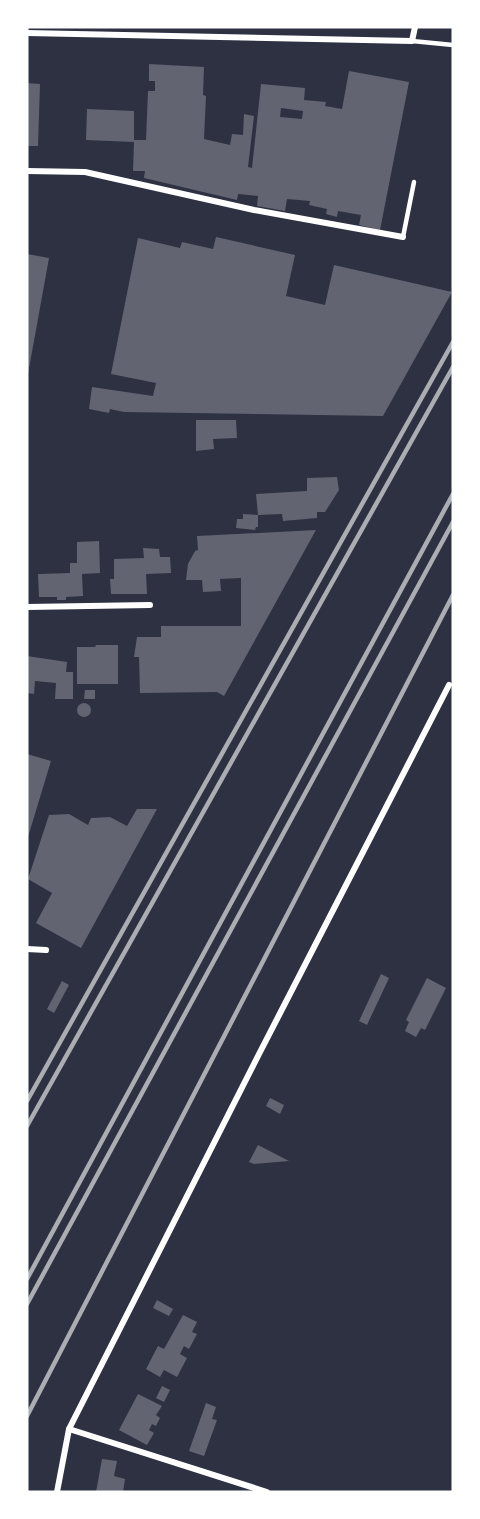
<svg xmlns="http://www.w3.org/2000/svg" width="480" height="1519" font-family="'Archivo Narrow',sans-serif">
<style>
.building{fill:#626471;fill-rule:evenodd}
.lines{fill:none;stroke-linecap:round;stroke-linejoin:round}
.service{stroke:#fff;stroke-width:4.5}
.minor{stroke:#fff;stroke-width:6}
.rail{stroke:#abadb3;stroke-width:4.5}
</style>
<rect width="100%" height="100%" fill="#2d3142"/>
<g class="building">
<path d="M149 64 204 67 203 95 206 96 204 139 230 145 232 134 243 135 244 114 254 116 248 167 252 168 261 84 305 88 304 100 326 102 325 106 342 109 349 71 409 82 380 230 359 225 361 215 338 211 337 217 326 214 327 209 309 205 310 201 287 199 285 211 257 206 258 196 238 194 237 200 144 178 145 171H133L134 142 86 140 87 109 134 111V140H146L148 91H155V81H149ZM281 108 303 111 302 119 280 117Z"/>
<path d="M27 83 40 84 38 146H27Z"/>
<path d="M216 237 295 255 286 296 325 305 334 265 452 292 383 416 124 412 110 409 109 413 89 409 92 387 153 396 156 383 111 374 138 238 180 248 182 242 213 249Z"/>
<path d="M27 254 49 258 28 374H27Z"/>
<path d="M196 420H236L237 438 213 439 214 449 196 451Z"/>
<path d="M337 477 339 490 325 512H317V518L283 521 282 514 258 515 256 494 307 491V478Z"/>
<path d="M243 514 258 515V527H256L255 530 236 528 237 519H243Z"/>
<path d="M316 530 224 696 217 692 140 693 139 657H134L137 637H161V626H241V578L220 579 221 591 203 592 202 580H186L188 564 195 551 198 550 197 536Z"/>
<path d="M99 541 100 573 82 574 83 596 66 597V600H57V597H39L38 574 70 573V563H77V542Z"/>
<path d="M143 548 159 549 160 557H170L171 573 146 574 147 594H111L110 579H114V559L144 558Z"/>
<path d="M96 645H118V684H77V647H95Z"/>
<path d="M27 656 67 662 66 672H73V699H55L56 683 35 681 34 694 27 693Z"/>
<path d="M85 690H95V699H84Z"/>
<circle cx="84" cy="710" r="7"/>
<path d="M27 754 51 761 28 837H27Z"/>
<path d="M137 809H157L81 948 36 923 52 893 28 879 49 815 69 814 88 825 91 818 110 817 127 826Z"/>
<path d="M381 974 389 978 367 1025 359 1021Z"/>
<path d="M427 978 446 988 425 1030 421 1028 416 1037 405 1031 409 1022 406 1020Z"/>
<path d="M62 981 69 985 54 1013 47 1009Z"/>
<path d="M270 1098 284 1105 280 1114 266 1106Z"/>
<path d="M258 1145 289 1161 254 1164 249 1162Z"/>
<path d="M157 1300 173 1309 169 1316 153 1308Z"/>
<path d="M183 1315 197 1322 192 1332 197 1334 189 1349 184 1346 180 1354 187 1358 177 1377 164 1370 160 1377 146 1369 158 1346 164 1349Z"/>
<path d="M162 1386 170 1390 164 1402 156 1398Z"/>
<path d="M138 1394 162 1406 156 1415 160 1418 156 1426 152 1424 149 1430 154 1433 147 1445 119 1430Z"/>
<path d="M206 1403 216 1407 212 1419 217 1420 204 1456 189 1451Z"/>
<path d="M102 1459 117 1461 114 1476 125 1479 123 1492H96Z"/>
</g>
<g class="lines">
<g class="service">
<path d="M412 41 453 45"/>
<path d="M403 237 414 182"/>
</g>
<g class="minor">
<path d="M27 33 412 41 415 27"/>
<path d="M27 171 85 172 254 210 403 237"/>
<path d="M27 607 150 605"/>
<path d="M27 949 46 950"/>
<path d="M69 1429 267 1492"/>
<path d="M57 1492 69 1429 258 1056 449 685"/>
</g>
<g class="rail">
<path d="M27 1101 453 342"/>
<path d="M27 1126 453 367"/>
<path d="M27 1279 453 494"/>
<path d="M27 1304 453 522"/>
<path d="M27 1416 453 595"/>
</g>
</g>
<rect width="480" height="1519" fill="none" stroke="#ffffff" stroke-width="57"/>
</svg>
